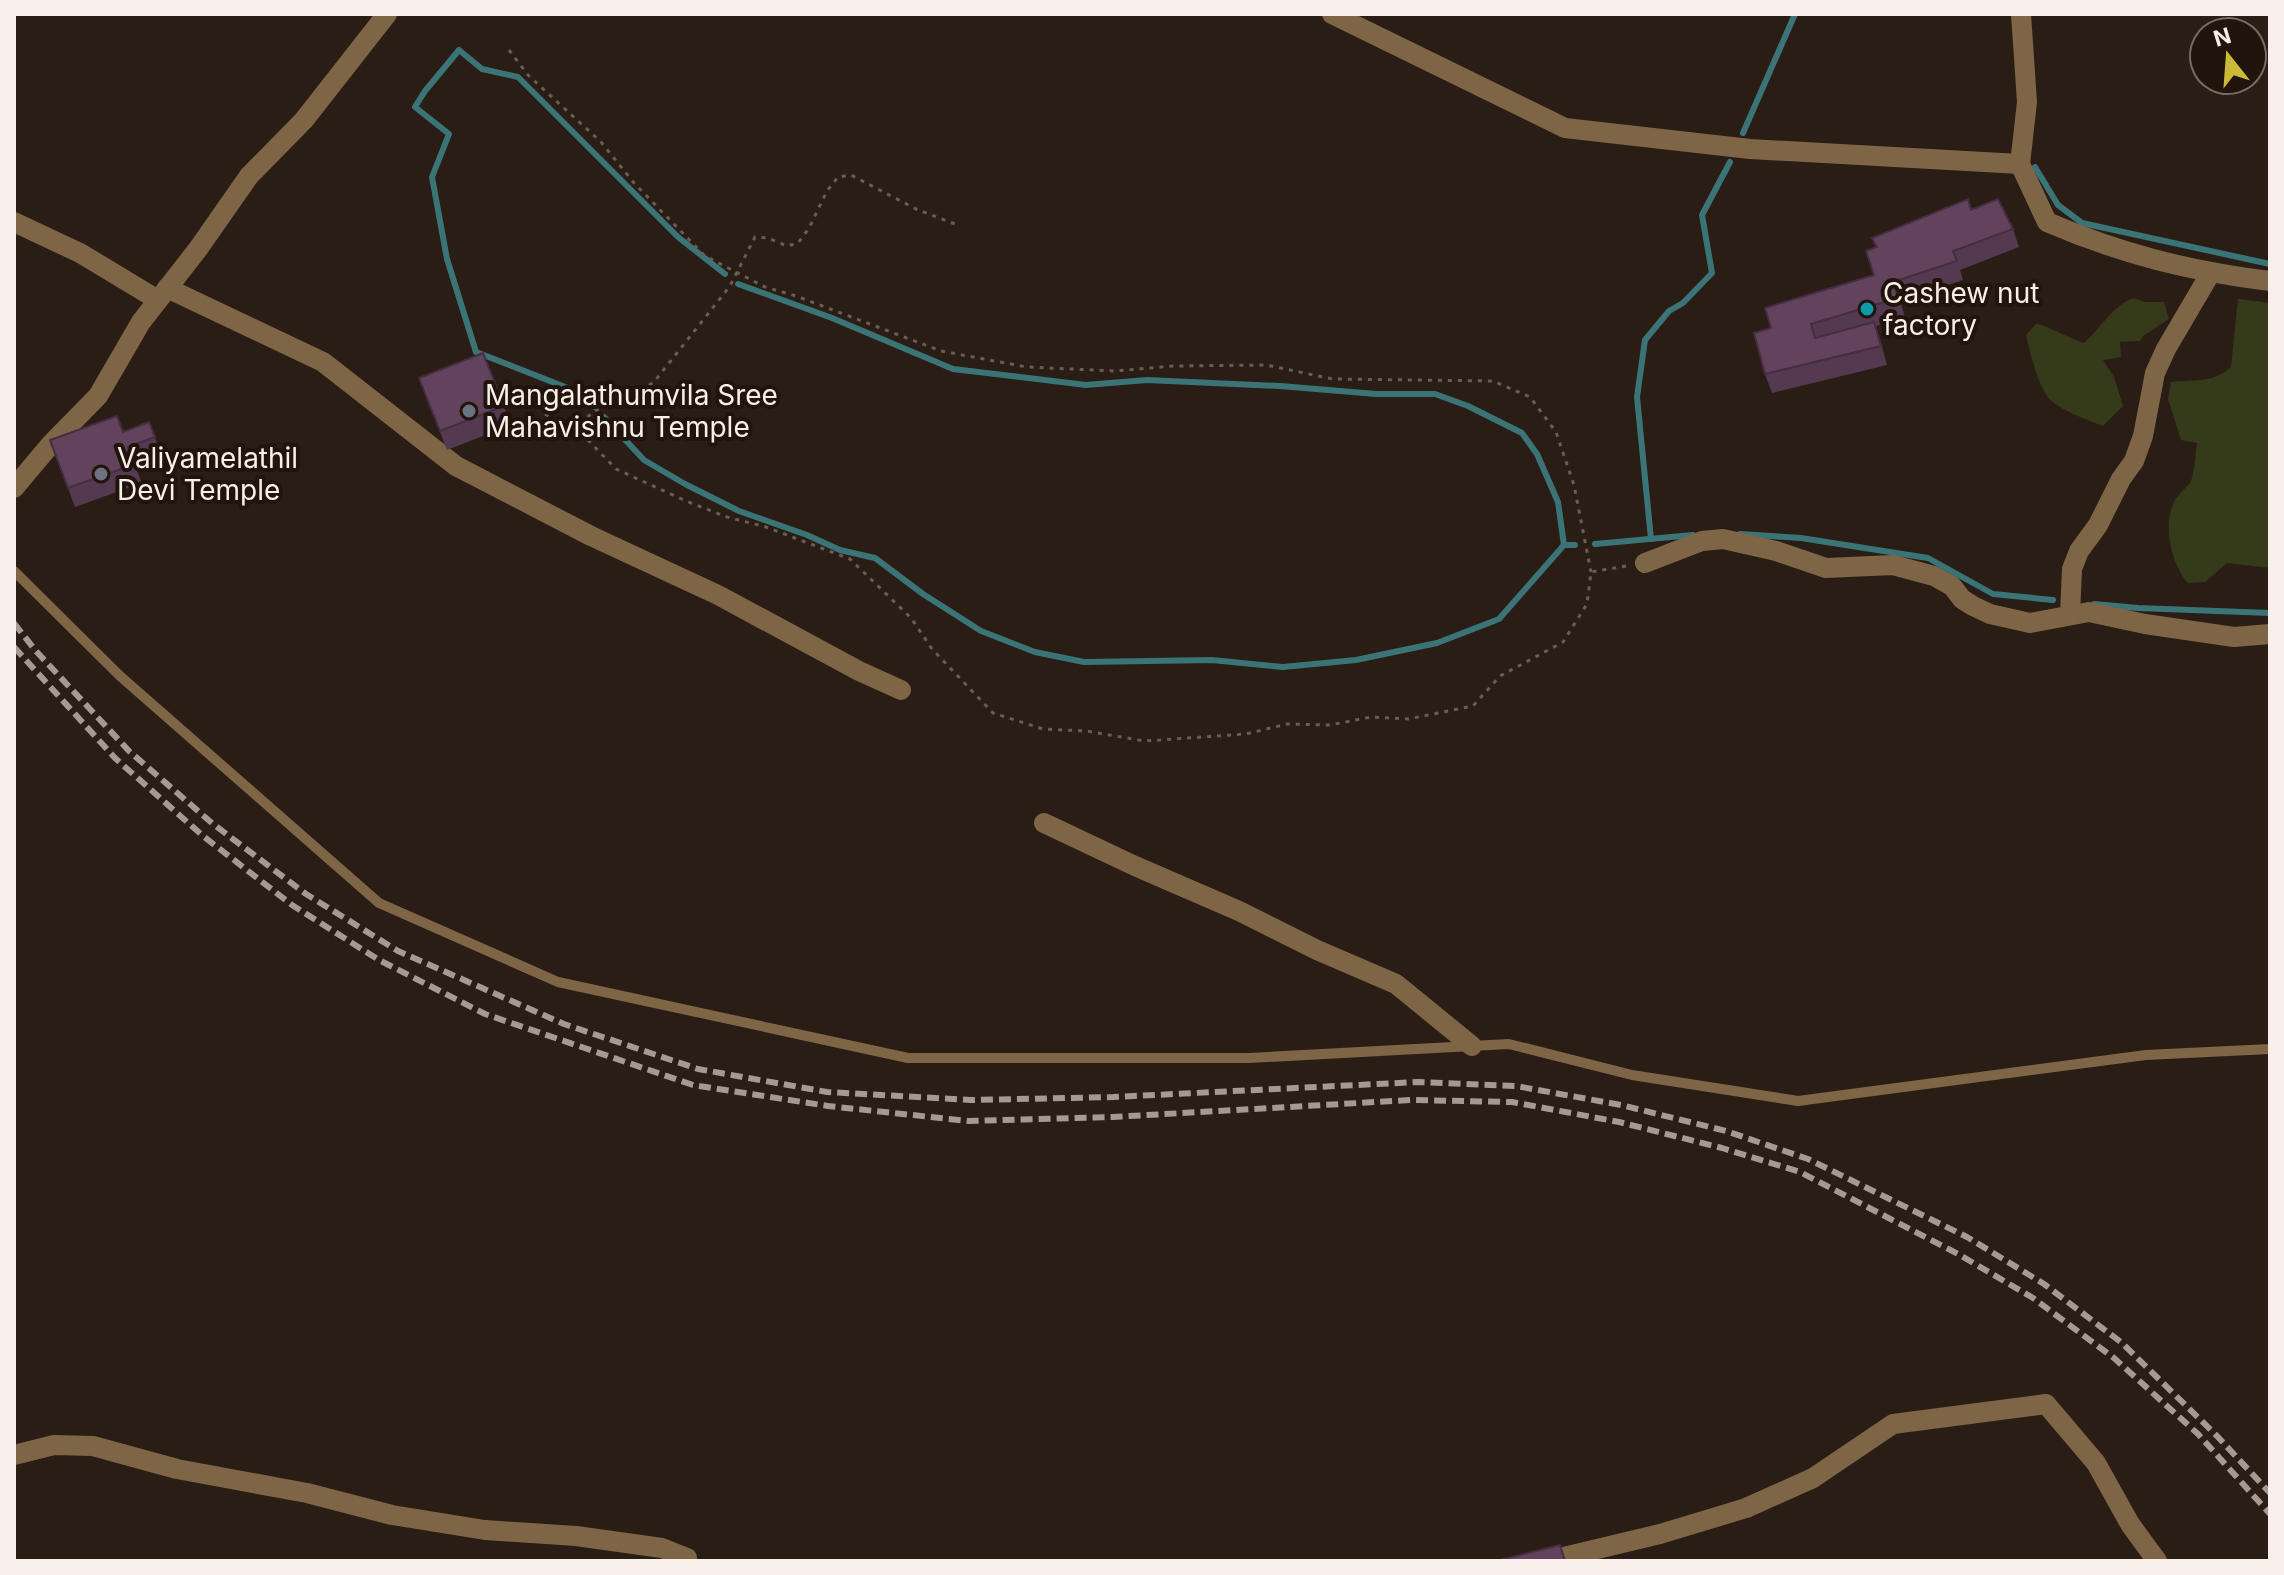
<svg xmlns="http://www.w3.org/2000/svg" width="2284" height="1575" font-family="Inter,sans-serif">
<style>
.green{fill:#353b1a}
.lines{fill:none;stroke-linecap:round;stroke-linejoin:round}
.stream{stroke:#3a7477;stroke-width:6}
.path{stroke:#695d56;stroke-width:3;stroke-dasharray:4 6;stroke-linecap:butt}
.service{stroke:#7d6546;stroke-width:10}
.minor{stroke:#7d6546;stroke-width:20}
.rail{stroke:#a49993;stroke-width:6;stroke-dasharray:12 6;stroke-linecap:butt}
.wall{fill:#543950}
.shaded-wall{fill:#452e41}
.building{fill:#62425d;stroke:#452e41;stroke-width:2}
.culture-dot{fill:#0f9aa8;stroke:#21140c;stroke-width:3}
.worship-dot{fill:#6b7280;stroke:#21140c;stroke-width:3}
.labels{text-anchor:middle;stroke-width:8;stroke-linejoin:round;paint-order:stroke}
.poi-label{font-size:28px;fill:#f9efea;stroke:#21140c;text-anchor:start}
</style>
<rect width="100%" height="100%" fill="#2a1d15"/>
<g class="green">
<path d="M2134 298 2145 302H2164L2169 319 2143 336 2140 341 2120 342 2121 357 2103 360 2114 377 2123 406 2103 426C2088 420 2056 409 2047 396 2036 379 2031 355 2026 335L2036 324C2047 325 2070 339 2084 343 2101 328 2113 305 2134 298Z"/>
<path d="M2238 299 2270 303V568L2227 563 2205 582 2188 583C2171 564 2162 523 2175 500 2179 493 2188 487 2191 481 2195 470 2195 455 2197 443L2181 440 2168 399 2171 382C2192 379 2213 384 2231 367Z"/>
</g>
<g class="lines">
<g class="stream">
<path d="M1743 133 1795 14"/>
<path d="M2035 167 2058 205 2082 223 2270 264"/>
<path d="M738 284 832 318 953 369 1086 385 1147 380 1280 386 1376 394H1435L1468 406 1522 433 1537 454 1558 502 1564 545H1575"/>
<path d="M595 407 583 394 476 352 447 259 432 177 449 134 415 107 425 91 459 50 482 69 518 77 678 237 725 274"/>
<path d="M604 417 644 460 685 484 739 511 807 535 840 550 875 558 923 594 981 631 1035 652 1084 662 1212 660 1283 667 1356 660 1437 643 1499 619 1564 545"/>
<path d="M1740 534 1801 538 1928 558 1993 594 2053 600"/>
<path d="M1651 539 1637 397 1645 340 1669 311 1683 303 1712 273 1702 215 1730 162"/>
<path d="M1595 544 1693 535"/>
<path d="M2094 604 2138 608 2270 613"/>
</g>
<g class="path">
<path d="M509 50 528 75 601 142 634 183 705 256 765 287 796 296 941 351 1027 367 1115 371 1173 366 1266 365 1333 379 1493 381 1530 397 1556 432 1574 485 1591 572"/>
<path d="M545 414 589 441 616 469 686 501 727 517 766 527 850 559 911 618 932 649 993 713 1043 729 1086 731 1145 741 1246 734 1287 724 1330 725 1371 717 1408 719 1473 706 1500 676 1563 642 1587 604 1591 572 1626 566"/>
<path d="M573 431 594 411 627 399 654 382 730 286 755 237 768 238 787 246 798 243 809 228 827 191 838 177 851 175 916 209 960 226"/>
</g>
<path class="service" d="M14 571 120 676 379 903 558 982 908 1058H1249L1509 1044 1632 1075 1798 1101 2146 1055 2270 1049"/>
<g class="minor">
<path d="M1332 14 1565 128 1750 149 2020 164 2047 222C2121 254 2189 271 2270 281"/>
<path d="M2020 164 2027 102 2021 14"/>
<path d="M14 222 80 253 158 300"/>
<path d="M167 288 323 362 456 466 591 536 718 595 859 671 901 690"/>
<path d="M14 488 51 444 98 396 141 322 198 249 249 176 304 120 387 14"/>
<path d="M1645 563 1702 541 1723 539 1776 551 1826 568 1893 565 1934 576 1952 586 1962 599 1973 606 1990 614 2030 623 2089 612 2145 624 2234 637 2270 634"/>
<path d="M2070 615 2072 569 2079 551 2098 525 2121 479 2134 461 2143 436 2155 373 2166 349 2210 274"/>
<path d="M1044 823 1135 866 1239 911 1317 950 1396 984 1472 1046"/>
<path d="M14 1455 54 1445 93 1446 177 1469 307 1493 392 1515 485 1530 576 1536 662 1548 687 1558V1561"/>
<path d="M1547 1561 1660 1534 1746 1508 1813 1478 1893 1424 2046 1404 2096 1463 2130 1524 2157 1561"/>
</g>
<g class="rail">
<path d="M14 623 35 650 129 751 213 824 306 894 398 951 564 1024 698 1069 827 1092 970 1100 1113 1097 1418 1082 1516 1086 1621 1105 1726 1131 1808 1159 1967 1237 2044 1284 2122 1343 2217 1436 2270 1493"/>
<path d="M14 647 115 758 203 836 292 905 379 960 485 1014 693 1085 828 1106 968 1121 1113 1117 1411 1100 1512 1102 1619 1122 1722 1148 1800 1172 1958 1254 2033 1298 2114 1358 2198 1434 2270 1514"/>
</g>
</g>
<g class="wall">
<path d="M1968 199 1972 209 2013 229 2019 247 1960 270 1963 280 1900 301 1905 317 1876 326 1887 365 1772 393 1765 374 1771 328 1874 275 1876 247 1872 238Z"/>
<path d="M483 353 511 425 447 450 419 378Z"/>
<path d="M149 422 162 456 135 466 142 483 75 507 50 440 123 432Z"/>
</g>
<path class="shaded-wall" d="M1874 322 1881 341 1887 365 1881 346Z"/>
<g class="building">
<path d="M1968 199 1971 210 1998 199 2013 229 1953 251 1957 261 1893 282 1898 298 1811 324 1815 338 1874 322 1881 346 1765 374 1754 333 1771 328 1765 308 1874 275 1866 251 1877 247 1872 238Z"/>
<path d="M483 353 504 406 440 431 419 378Z"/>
<path d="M117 416 123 432 149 422 155 437 128 447 135 464 68 488 50 440Z"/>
<path d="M1560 1545 1565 1561H1496Z"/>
</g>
<circle class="culture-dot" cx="1867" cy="309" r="8"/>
<g class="worship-dot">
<circle cx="469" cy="411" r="8"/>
<circle cx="101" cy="474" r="8"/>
</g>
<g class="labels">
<g class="poi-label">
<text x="1883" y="303">Cashew nut<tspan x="1883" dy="32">factory</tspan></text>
<text x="485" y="405">Mangalathumvila Sree<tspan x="485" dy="32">Mahavishnu Temple</tspan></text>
<text x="117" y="468">Valiyamelathil<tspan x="117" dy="32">Devi Temple</tspan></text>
</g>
</g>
<rect width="2284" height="1575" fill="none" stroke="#f9efea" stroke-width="32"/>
<g transform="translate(2228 56) rotate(343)"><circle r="38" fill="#21140c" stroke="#776c65" stroke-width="2"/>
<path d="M0-6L14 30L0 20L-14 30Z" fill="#ccb938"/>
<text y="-12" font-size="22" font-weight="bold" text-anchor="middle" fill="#f9efea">N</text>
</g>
</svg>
